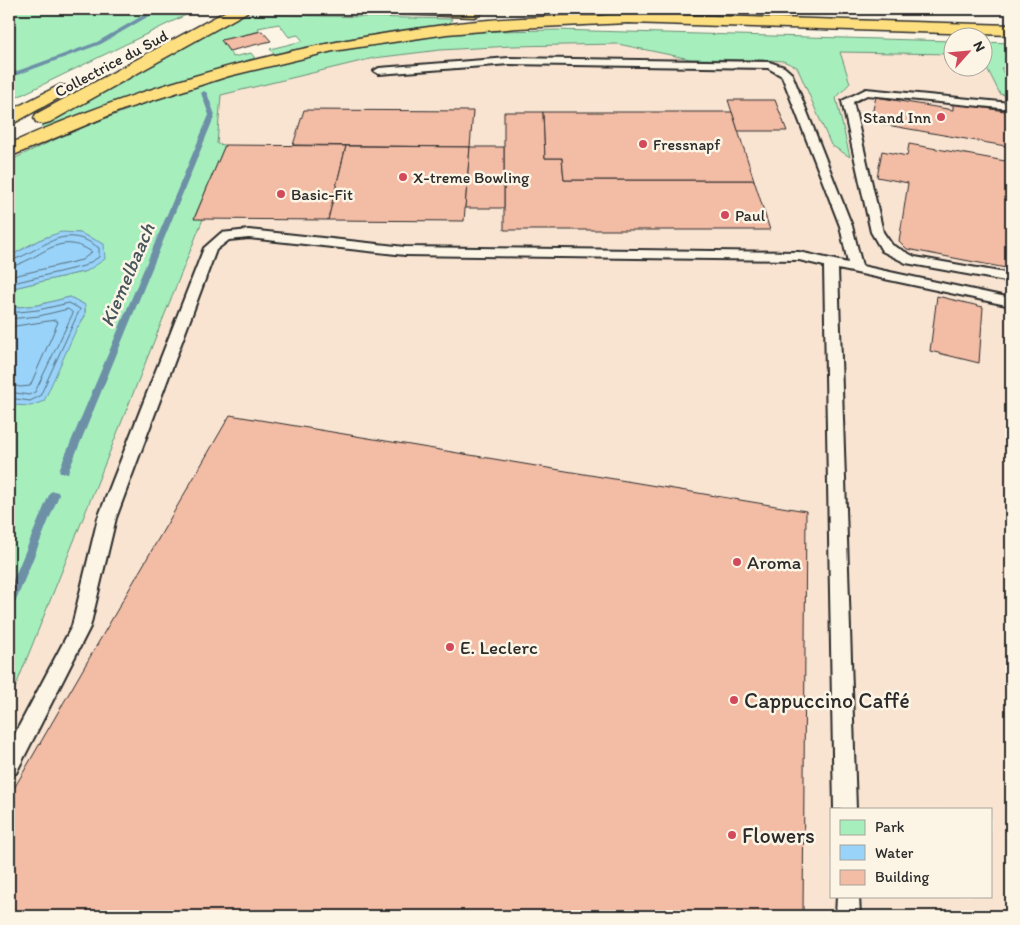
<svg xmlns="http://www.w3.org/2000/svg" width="1020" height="925" font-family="Itim,sans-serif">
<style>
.built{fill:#f9e4d2;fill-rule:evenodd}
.green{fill:#a6efbd;stroke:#688d74}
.water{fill:#99d3f9;stroke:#6d90a7}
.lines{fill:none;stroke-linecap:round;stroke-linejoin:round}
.shore{stroke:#576e7d;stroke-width:1}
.stream{fill:#6d90a7;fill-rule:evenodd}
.building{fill:#f2bca5;stroke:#2b2b2b}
.lane-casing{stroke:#2b2b2b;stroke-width:4}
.highway-casing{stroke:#2b2b2b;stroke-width:3}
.lane{fill:#fcf5e5;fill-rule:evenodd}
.highway{fill:#fedf80;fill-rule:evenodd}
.poi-dot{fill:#d1495b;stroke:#fcf5e5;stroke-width:2}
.labels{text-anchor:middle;stroke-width:5;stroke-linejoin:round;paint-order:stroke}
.far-street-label{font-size:16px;fill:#2b2b2b;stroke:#fcf5e5}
.far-poi-label{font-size:16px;fill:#2b2b2b;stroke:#fcf5e5;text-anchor:start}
.poi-label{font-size:19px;fill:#2b2b2b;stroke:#fcf5e5;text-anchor:start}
.water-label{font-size:20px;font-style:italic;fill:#46555e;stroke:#fcf5e5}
.near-poi-label{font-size:22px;fill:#2b2b2b;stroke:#fcf5e5;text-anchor:start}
</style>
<rect width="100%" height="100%" fill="#fcf5e5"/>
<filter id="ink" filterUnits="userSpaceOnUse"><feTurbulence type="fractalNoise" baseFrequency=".02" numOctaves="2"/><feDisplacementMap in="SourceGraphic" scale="10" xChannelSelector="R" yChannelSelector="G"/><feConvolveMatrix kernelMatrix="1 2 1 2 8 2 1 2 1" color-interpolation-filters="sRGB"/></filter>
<g filter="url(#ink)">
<path class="built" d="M618 44 690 59 769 60 783 61 797 67 831 144 850 156 836 98 840 52 952 54V68H982L983 60 1000 94 1011 96V916H9V703L203 219H194L224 145 217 144 221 95 374 58 440 50 512 46ZM831 809H991V896H831Z"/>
<g class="green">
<path d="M9 9H183L194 11 9 101Z"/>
<path d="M241 14 452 19 449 25 345 39 274 54 270 49 303 41 298 35 289 37 279 24 258 28 260 31 221 40 233 57 251 53 255 58 147 90 46 129 41 126Z"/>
<path d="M555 30 952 41V54L840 52 850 83 836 98 850 157 831 145 797 67 783 61 769 60 690 59 618 44 512 46 440 50 374 58 221 95 217 144 225 145 194 218 203 219 9 703V401L13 405 76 330 85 316V305L70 297 38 305 9 308V289L87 271 80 233C49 231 35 242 9 257V161C151 92 293 51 450 34 484 30 520 31 555 30Z"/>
<path d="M982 42 1011 43V68H1001L1011 87V96L1000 94 983 60Z"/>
</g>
<g class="water">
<path d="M61 232 80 233 104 244 105 259 87 271 9 289V257L39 240Z"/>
<path d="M70 297 85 305V316L76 330 44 401 31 406 13 405 9 401V308L38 305Z"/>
</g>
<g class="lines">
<g class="shore">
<path d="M9 261C43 252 61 220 99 248V257L84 266 9 284"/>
<path d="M9 267C42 260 57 229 92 252L82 260 9 277"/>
<path d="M9 313 38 310 69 303 80 309 40 396 30 401 9 398"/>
<path d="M9 319 39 316 68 309 73 313 35 392 29 395 9 392"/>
<path d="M9 327 55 320 58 322 30 386 20 387 9 384"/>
</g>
<g class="stream">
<path d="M154 9H161L101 44 9 78V74L97 42Z"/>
<path d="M204 91 207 93 215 115 69 470 68 473H60L59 470 209 115 201 93Z"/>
<path d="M54 491 58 492 59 495 15 603 13 606 9 608V590L49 495 50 492Z"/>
</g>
</g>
<g class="building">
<path d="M262 31 271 41 229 51 221 40Z"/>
<path d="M876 97 953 110V103L1011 112V147L870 122Z"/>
<path d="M728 100H775L787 131H738Z"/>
<path d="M304 110 473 111 470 147 293 145Z"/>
<path d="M504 112H543L545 158H562L564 180H754L770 230H504Z"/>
<path d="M543 112H732L754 180H564L562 158H545Z"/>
<path d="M909 144 1011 162V269L907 249 899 241 908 183 877 177 882 151 907 156Z"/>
<path d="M225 145 346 146 328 220 194 219Z"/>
<path d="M346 146 470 147 464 221 328 220Z"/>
<path d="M470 147H504V208H465Z"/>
<path d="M937 296 983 307 979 363 930 351Z"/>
<path d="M230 415 806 511 803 916H9V797Z"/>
</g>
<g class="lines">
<defs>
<g id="lane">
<path d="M509 58 769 62 784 67 792 74 852 226 862 266 1011 298V306L838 269 856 809H834L824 266 799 260 405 255 249 238 229 240 216 250 116 518 90 627 16 773 9 776V745L72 626 98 518 204 248 221 233 249 230 405 247 799 252 848 263 840 226 782 76 768 68 509 64 379 74 374 71 379 68Z"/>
<path d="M866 89 1011 103V109L867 95 853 102 883 232 892 245 915 257 1011 274V282L906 263 882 251 871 232 842 101Z"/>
<path d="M837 896H859L860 916H836Z"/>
</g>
<g id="highway">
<path d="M230 9H249L247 12 50 122 43 124 36 122 34 118 36 114Z"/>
<path d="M393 9H480L482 12 480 15 474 17 401 14 395 12Z"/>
<path d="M617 13 1011 25V35L628 23 518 28 447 34 333 51 229 76 122 110 9 157V144C151 81 289 45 444 25 483 19 522 18 561 16 579 15 599 18 617 13Z"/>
<path d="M60 85 66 86 69 90 66 94 16 122 9 123V111Z"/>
</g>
</defs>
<use href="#lane" class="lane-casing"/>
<use href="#highway" class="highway-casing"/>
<use href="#lane" class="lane"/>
<use href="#highway" class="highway"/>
</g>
</g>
<g class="poi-dot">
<circle cx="941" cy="117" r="5"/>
<circle cx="643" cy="144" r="5"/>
<circle cx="403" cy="177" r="5"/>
<circle cx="281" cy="194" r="5"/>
<circle cx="725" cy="215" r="5"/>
<circle cx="737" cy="562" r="5"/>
<circle cx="450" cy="647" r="5"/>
<circle cx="734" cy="700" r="5"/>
<circle cx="732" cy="835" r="5"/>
</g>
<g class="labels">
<g class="far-street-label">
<text transform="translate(111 63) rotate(-28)" y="6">Collectrice du Sud</text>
</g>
<g class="far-poi-label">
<text x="931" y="123" text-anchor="end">Stand Inn</text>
<text x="653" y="150">Fressnapf</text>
<text x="413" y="183">X-treme Bowling</text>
<text x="291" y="200">Basic-Fit</text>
<text x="735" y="221">Paul</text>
</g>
<g class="poi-label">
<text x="747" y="569">Aroma</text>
<text x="460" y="654">E. Leclerc</text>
</g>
<g class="water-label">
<text transform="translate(127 275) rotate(-67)" y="7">Kiemelbaach</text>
</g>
<g class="near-poi-label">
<text x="744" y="708">Cappuccino Caffé</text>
<text x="742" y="843">Flowers</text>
</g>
</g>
<rect width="1020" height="925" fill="none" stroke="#fcf5e5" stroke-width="30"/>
<rect x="15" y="15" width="990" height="895" fill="none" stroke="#2b2b2b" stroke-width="2" filter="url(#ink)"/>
<rect x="830" y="808" width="162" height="90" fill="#fcf5e5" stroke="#a8a49b"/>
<rect x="840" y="820" width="25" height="15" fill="#a6efbd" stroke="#a8a49b"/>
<text x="875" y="832" font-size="15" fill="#2b2b2b">Park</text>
<rect x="840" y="845" width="25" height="15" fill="#99d3f9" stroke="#a8a49b"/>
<text x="875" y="858" font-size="15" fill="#2b2b2b">Water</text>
<rect x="840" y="870" width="25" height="15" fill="#f2bca5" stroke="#a8a49b"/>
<text x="875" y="882" font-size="15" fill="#2b2b2b">Building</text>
<g transform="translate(968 52) rotate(63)"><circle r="24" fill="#fcf5e5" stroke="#a8a49b"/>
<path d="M0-4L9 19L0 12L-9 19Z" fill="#d1495b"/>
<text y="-8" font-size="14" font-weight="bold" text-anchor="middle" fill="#2b2b2b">N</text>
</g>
</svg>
